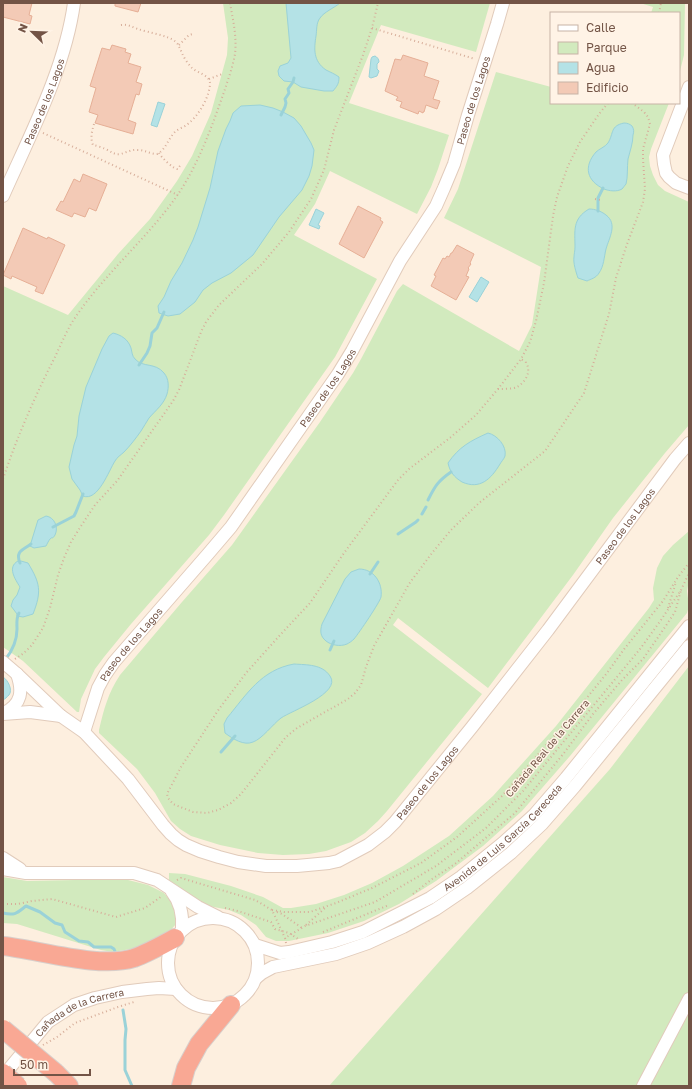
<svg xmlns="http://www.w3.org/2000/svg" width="692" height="1089" font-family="'Golos Text',sans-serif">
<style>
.green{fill:#d2eabe}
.water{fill:#b4e2e6;stroke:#9ad2d8}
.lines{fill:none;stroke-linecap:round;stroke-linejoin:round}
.stream{stroke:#9ad2d8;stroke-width:3}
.building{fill:#f3cab6;stroke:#e6af96}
.minor-casing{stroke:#e1cbbb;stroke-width:14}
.highway-casing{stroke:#d8cfcb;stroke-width:20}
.path{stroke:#d7ae9a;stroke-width:2;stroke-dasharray:1 3;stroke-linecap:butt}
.minor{stroke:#fff;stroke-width:12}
.highway{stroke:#f9a894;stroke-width:18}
.highway-bridge-casing{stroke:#d8cfcb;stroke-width:20;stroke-linecap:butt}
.highway-bridge{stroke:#f9a894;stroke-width:18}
.labels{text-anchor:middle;stroke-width:3;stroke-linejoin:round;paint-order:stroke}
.street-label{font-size:10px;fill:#735446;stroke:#fff3e6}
</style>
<rect width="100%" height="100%" fill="#fdefdf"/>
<g class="green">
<path d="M223 3H490L476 52 381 25 349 103 449 135 438 169 431 187 417 214 330 171 315 204 294 235 377 279 335 357 224 515 209 535 131 624 104 657 95 669 81 699 79 712H77L23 661 3 647V286L68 315 118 254 150 219 177 181 192 156 211 113 227 55 228 38Z"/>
<path d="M640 3H685L684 55 679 75V13H651L653 7Z"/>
<path d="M496 72 551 87V103H669L651 149 649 157 650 166 653 175 658 185 665 191 689 202V425L665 453 613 518 573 575 488 688 398 618 393 625 482 694 387 811 378 821 365 833 351 842 326 851 309 854 283 855 258 853 220 845 191 836 180 829 171 821 155 793 137 769 99 733V730C104 709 108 693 120 675L182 602 232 545 320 422 353 373 361 359 397 291 403 284 519 351 532 325 541 267 444 218 458 189Z"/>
<path d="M689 531V580L687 591 689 606 687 613 570 756 522 811 483 846 436 881 399 904 364 921 328 933 289 941H276L266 937 256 925 241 915 229 910 209 906 192 898 169 880V873L185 874 231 886 263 897 283 908H291L316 904 344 895 372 883 403 866 449 836 493 796 556 726 649 608 654 600 653 588 657 568 663 556 673 545Z"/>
<path d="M689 666V1086H329L610 769Z"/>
<path d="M3 877 27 881 124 879 148 885 164 893 168 898 171 897 178 914 176 924 168 933 142 947 113 952 101 950 17 924 3 923Z"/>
</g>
<g class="water">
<path d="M286 3H340C334 8 324 12 320 18 316 23 317 30 316 36 314 49 313 61 326 70 330 72 335 74 339 77 339 84 337 86 333 91H324L301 87 293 82 284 81 279 76 278 71 280 66 288 63 291 58Z"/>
<path d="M375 56C377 57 379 59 379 62L377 64V69L379 71 377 76 371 78 369 77 371 59 372 57Z"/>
<path d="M158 102 165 104 157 127 151 125Z"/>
<path d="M260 105 273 108 283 112 294 118 301 126 311 143 314 150 312 166 309 176 302 190 279 217 253 255 231 273 212 283 203 290 195 302 180 314 168 316 159 313 158 306 164 297 171 281 182 263 193 240 198 227 210 188 218 151 226 129 230 121 233 113 241 106Z"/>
<path d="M624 123C627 123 630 124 632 126 634 129 634 132 633 135 633 143 630 151 628 159 627 167 628 177 626 184 625 185 623 188 622 189 617 192 609 191 604 189 587 181 583 167 596 152 599 149 605 147 608 143 614 133 610 126 624 123Z"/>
<path d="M316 209 324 213 318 225 320 226 319 229 309 225Z"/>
<path d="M589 209C595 209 601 211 606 215 618 224 609 238 606 249 604 257 604 266 599 273 596 278 591 279 587 281L578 278C576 272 573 263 574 257 574 254 575 251 575 247 575 231 572 219 589 209Z"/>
<path d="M481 277 489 282 477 302 469 297Z"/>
<path d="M113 333C121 335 128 339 131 348 132 352 132 356 135 359 143 368 155 362 164 373 169 379 169 387 167 394 164 404 156 410 149 418 146 422 144 427 141 431 136 438 130 446 124 452 121 455 117 457 115 461 109 470 98 502 83 496L80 490 72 479 69 467 74 445 77 436 79 416 86 387 102 349 109 336Z"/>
<path d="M488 433C497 435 507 446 505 456 504 459 501 462 500 464 491 479 480 490 462 482 454 477 450 472 448 463 459 447 470 441 488 433Z"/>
<path d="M46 516C54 517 59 527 55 535 52 540 53 536 50 539 49 540 47 544 46 546L34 548 30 546 38 520Z"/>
<path d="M18 561H21L28 563C40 583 42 591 33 614L23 617 17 616V614L11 606 13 600 17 595 20 587C15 579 7 567 18 561Z"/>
<path d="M359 569C374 569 383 583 381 597 380 602 359 633 354 639 352 641 349 643 347 644 340 647 331 645 326 641 320 636 320 631 322 624L345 579 351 572Z"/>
<path d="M294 664C307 665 322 664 330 676 342 693 291 711 281 718 273 724 262 739 253 742 244 746 233 739 225 733L224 724 227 718C247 694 261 670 294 664Z"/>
<path d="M3 677C8 680 13 690 9 695 7 697 5 699 3 700Z"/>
</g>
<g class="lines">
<g class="stream">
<path d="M281 115 285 107 286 103 285 99 289 93 288 89 293 82 294 78"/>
<path d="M598 211V198L603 188"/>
<path d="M139 365 147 353 150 346 152 333 157 328 164 312"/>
<path d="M428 500C435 486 438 481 451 472"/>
<path d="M422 514 426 507"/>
<path d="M53 527 74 516 76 512 83 494"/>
<path d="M398 534 416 522 418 520"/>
<path d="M20 563C15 551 23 550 31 544"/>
<path d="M370 574 378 562"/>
<path d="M330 650 334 641"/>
<path d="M5 660C13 650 17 641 17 629 17 624 16 618 19 613"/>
<path d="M221 752 235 736"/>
<path d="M3 913C15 916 17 913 26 906L40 912 55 923 62 925 65 932 79 941 88 942 94 947H111L114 949 116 954"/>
<path d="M123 1010 126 1029 125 1040V1070L132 1086"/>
</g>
</g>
<g class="building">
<path d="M3 3H32L29 15 32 16 30 24 3 17Z"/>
<path d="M115 3H141L138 12 115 6Z"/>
<path d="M112 45 126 49 125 52 131 54 128 63 141 67 136 82 142 84 139 95 136 94 128 120 136 123 133 134 95 123 98 115 89 112 96 88 90 86 102 48 110 50Z"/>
<path d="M403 55 428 63 424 76 439 81 433 99 440 101 437 109 426 105 424 112H423V113L419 111 418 114 400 107 402 102 396 100 398 97 385 91 395 59 401 60Z"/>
<path d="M83 174 107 184 96 211 89 208 85 217 74 213 72 217 56 210 61 201 63 202 74 179 80 182Z"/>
<path d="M358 206 381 218 380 220 383 222 364 258 339 244Z"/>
<path d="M23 228 47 239 48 237 65 245 43 294 35 291 37 287 12 276 11 279 3 275Z"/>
<path d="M457 245 474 254 470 263 471 264 468 268 469 269 466 276 469 277 456 300 431 286 436 276 434 275 443 258 445 259 447 256 449 257 451 253H452Z"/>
</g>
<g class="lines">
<defs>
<g id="minor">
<path d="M689 87 668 142 663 155 664 164 666 173 669 177 676 183 689 188"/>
<path id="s1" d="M3 196C30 135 65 69 74 3"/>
<path id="s2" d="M3 662 17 674 61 716 84 732 128 779 163 825 171 834 178 840 186 845 200 851 219 857 238 862 266 866H297L329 863 338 861 368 845 385 832 395 822 472 727 548 630 675 459 689 443"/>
<path d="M4 713C22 704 23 691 17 674"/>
<path d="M3 714 30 712 61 716"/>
<path id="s3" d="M84 732 98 688 105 675 114 662 208 554 231 527 338 374 352 351 400 261 436 206 444 188 454 164 468 115 497 24 503 3"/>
<path d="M3 858 20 869"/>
<path d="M3 869 26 873H134L157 880 198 907 218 917"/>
<path d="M172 892C181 903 183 915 182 929"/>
<circle cx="213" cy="963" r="45"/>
<path id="s4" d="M255 945 280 953 289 952 332 942 363 932 430 898 461 877 503 843 534 815 566 778 689 626"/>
<path d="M256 978 262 973 273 967 336 954 368 943 403 927 436 909 467 888 511 853 542 824 575 786 689 646"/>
<path id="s5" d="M3 1076 48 1022 74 1005 95 998 122 992 147 989 159 988 176 989"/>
<path d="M643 1086 689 999"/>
</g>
<g id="highway">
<path d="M3 946C40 950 99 969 134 958 148 953 162 945 175 938"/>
<path d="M56 1073 69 1086"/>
<path d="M181 1086 186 1068 199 1044 231 1005"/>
</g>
</defs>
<use href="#minor" class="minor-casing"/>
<use href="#highway" class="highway-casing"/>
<g class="path">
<path d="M659 13 661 3"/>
<path d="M372 28 475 59"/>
<path d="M179 45 189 35 193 34"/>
<path d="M209 79 222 74"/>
<path d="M608 103 599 114 580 142 568 166 557 197 553 216 544 283 536 321 530 342 521 359 498 389 476 415 451 437 409 469 398 480 344 553 310 603 281 634 246 673 219 709 181 767 167 794 168 798 173 804 193 812 207 813 218 810 231 803 241 794 286 737 297 728 348 699 355 693 361 685 366 667 374 646 409 584 432 553 451 530 479 503 545 451 584 393 609 314 616 278 626 247 643 202 645 189 643 159V149L650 124 648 117 644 112 632 103"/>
<path d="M94 124C92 131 90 138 93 145 97 146 102 147 105 149 111 151 114 155 120 154 126 153 131 149 138 150 145 150 150 154 157 154 166 150 168 138 176 131 180 128 185 127 189 123 199 115 210 96 210 83 209 75 198 73 192 68 188 64 184 58 182 53 180 49 179 45 176 42 168 35 149 33 138 29 132 27 128 24 121 25"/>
<path d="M43 133 178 195"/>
<path d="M159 153C161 157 174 170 178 169 179 168 179 167 180 166L179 164"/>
<path d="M595 199 601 200"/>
<path d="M498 389C504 389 512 389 517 387 525 383 532 371 526 363 526 362 522 360 521 359"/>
<path d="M3 479C17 437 35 396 55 357 60 346 65 335 71 324 98 281 137 248 168 208 195 174 210 132 224 92 228 80 233 66 235 54 237 37 233 20 230 3"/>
<path d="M668 608 676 582"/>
<path d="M15 659 24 653 32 645 43 628 50 608 58 575 64 558 71 542 81 526 95 505 117 481 173 401 179 390 201 332 206 322 219 305 262 264 289 232 311 199 324 170 334 130 363 55 372 28 378 3"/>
<path d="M177 880 181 878 255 900 272 910 285 938"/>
<path d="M413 894 432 879 455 864 515 813 564 753 593 714 622 680 643 659 663 630 675 612 681 590"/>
<path d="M3 904H18L32 901 52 899 116 917 145 908 162 896"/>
<path d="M225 908 238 911 271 922 275 929 289 933 298 939"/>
<path d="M272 910 284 912H310L336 903 372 888 421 863 457 837 502 796 581 705 607 673 625 648 663 601 678 577 689 563"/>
<path d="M277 912 282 914 302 928"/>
<path d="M306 925 325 908"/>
<path d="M323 932 389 905"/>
<path d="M286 943 285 938 305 926 375 902 436 866 486 828 523 791 640 649 661 620 681 590 689 573"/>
<path d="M43 1045 57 1037 75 1023 118 1007 134 1002"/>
</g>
<use href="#minor" class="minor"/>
<use href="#highway" class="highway"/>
<defs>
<g id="highway-bridge">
<path d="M3 1029 56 1073"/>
<path d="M3 1073 18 1086"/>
</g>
</defs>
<use href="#highway-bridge" class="highway-bridge-casing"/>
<use href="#highway-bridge" class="highway-bridge"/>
</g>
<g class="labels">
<g class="street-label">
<text dy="4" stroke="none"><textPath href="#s3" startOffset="749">Paseo de los Lagos</textPath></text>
<text dy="4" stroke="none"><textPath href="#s1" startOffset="103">Paseo de los Lagos</textPath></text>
<text dy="4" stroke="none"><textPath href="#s3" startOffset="425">Paseo de los Lagos</textPath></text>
<text dy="4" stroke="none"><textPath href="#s2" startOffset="860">Paseo de los Lagos</textPath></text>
<text dy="4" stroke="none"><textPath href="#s3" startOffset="101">Paseo de los Lagos</textPath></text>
<text transform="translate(547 748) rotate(-50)" y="4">Cañada Real de la Carrera</text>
<text dy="4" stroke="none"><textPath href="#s2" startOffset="536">Paseo de los Lagos</textPath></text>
<text dy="4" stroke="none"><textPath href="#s4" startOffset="282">Avenida de Luis García Cereceda</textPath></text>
<text dy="4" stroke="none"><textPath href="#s5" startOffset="103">Cañada de la Carrera</textPath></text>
</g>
</g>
<rect width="692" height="1089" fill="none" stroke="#735446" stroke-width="8"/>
<rect x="550" y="12" width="130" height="92" fill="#fff3e6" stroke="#c7b3a6"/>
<rect x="558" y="25" width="20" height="6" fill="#ffffff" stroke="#c7b3a6"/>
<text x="586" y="32" font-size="12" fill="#735446">Calle</text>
<rect x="558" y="42" width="20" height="12" fill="#d2eabe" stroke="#c7b3a6"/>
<text x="586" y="52" font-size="12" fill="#735446">Parque</text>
<rect x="558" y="62" width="20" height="12" fill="#b4e2e6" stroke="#c7b3a6"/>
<text x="586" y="72" font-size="12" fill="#735446">Agua</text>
<rect x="558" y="82" width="20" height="12" fill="#f3cab6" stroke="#c7b3a6"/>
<text x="586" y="92" font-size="12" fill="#735446">Edificio</text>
<g transform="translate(32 32) rotate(293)" stroke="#fff3e6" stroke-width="3" paint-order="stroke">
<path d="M0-3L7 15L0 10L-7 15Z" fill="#735446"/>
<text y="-6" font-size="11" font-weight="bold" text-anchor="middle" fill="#735446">N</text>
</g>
<path d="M14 1069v6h76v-6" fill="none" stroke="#735446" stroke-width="2"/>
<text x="20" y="1069" font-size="12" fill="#735446" stroke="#fff3e6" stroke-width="3" paint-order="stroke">50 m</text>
</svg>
